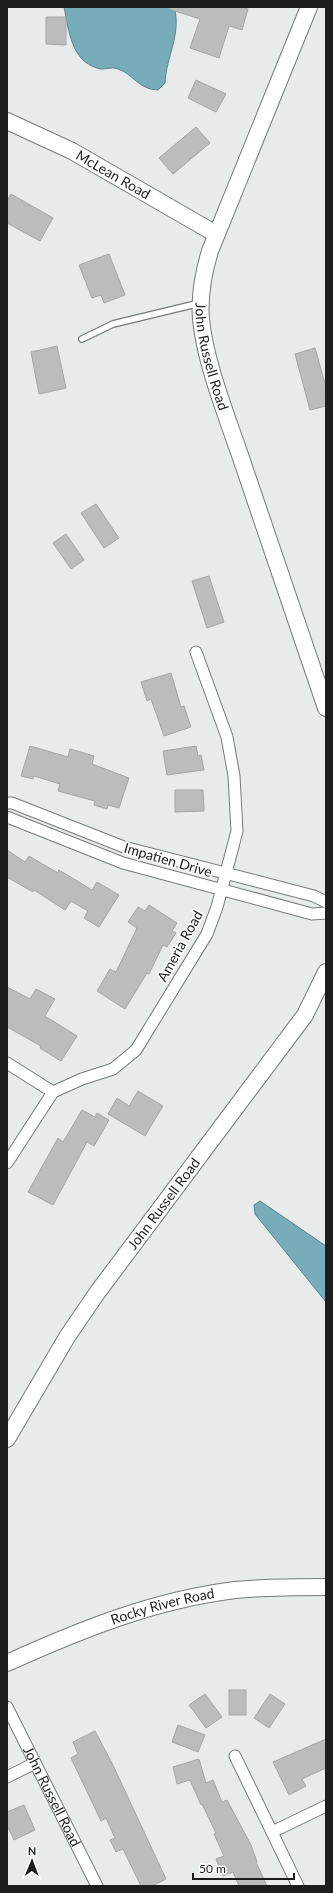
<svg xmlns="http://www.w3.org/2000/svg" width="333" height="1893" font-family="Lato,sans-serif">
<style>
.water{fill:#77adba;stroke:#5c828b}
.building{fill:#b9bdbe;stroke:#a3a6a7}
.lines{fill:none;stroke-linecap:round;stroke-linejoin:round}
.lane-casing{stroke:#76797a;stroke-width:8}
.street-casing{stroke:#76797a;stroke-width:13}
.secondary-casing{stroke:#76797a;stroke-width:18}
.lane{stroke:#fff;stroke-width:5.5}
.street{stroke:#fff;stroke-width:11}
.secondary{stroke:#fff;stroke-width:16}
.labels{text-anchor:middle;stroke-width:3.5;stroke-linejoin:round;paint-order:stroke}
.street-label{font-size:14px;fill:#1c1d1d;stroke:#fff}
</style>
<rect width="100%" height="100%" fill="#e8ebec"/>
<g class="water">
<path d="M64 7H174C182 33 166 57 165 83L158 90C139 90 132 73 118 69 111 66 103 71 97 68 71 60 69 31 64 7Z"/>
<path d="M260 1201 326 1246V1302L255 1214 254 1205Z"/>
</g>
<g class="building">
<path d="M170 7H242L248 9 242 30 229 26 219 58 190 48 200 19 169 9Z"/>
<path d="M46 17H66V45L46 44Z"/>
<path d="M196 80 226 94 216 112 188 98Z"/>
<path d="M196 127 210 143 173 174 159 158Z"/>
<path d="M11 194 53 218 40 241 7 223V201Z"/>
<path d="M109 254 125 295 104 303 101 295 92 298 79 265Z"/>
<path d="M57 346 66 388 39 394 31 352Z"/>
<path d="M315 348 326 387V406L310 410 295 354Z"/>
<path d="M96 504 119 538 104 548 81 513Z"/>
<path d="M66 534 84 560 71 569 53 543Z"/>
<path d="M209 576 224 622 207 628 192 581Z"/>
<path d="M171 673 181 707 184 706 191 727 164 736 151 699 147 701 141 682Z"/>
<path d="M30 746 68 757 70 749 94 756 92 764 129 778 119 808 108 805 107 809 94 805 95 801 58 791 60 784 34 776 33 779 21 776Z"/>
<path d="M196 746 198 756 201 755 204 770 167 775 163 751Z"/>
<path d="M175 790H203L204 811 175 812Z"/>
<path d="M7 850 25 862 29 856 58 873 59 870 92 890 97 882 119 895 99 927 84 918 88 911 71 901 65 910 34 890 33 892 7 877Z"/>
<path d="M149 905 177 923 172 931 176 933 167 947 163 945 149 974 147 973 125 1009 97 991 110 969 116 972 137 928 128 922 138 907 145 911Z"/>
<path d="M7 987 30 999 36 989 55 999 45 1016 77 1036 61 1061 40 1048 41 1046 7 1027Z"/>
<path d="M138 1091 163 1106 145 1136 108 1114 117 1098 129 1106Z"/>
<path d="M82 1110 95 1117 97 1113 109 1120 94 1146 87 1142 53 1205 28 1192 58 1138 63 1142Z"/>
<rect x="229" y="1690" width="17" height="25"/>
<path d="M205 1694 222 1717 206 1728 189 1705Z"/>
<path d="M270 1694 285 1704 269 1728 254 1718Z"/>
<path d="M178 1725 205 1735 198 1752 172 1742Z"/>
<path d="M95 1731 112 1763 166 1879 152 1886H141L123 1849 116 1852 110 1840 115 1838 106 1818 101 1821 71 1758 78 1754 73 1742Z"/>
<path d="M326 1739V1768L302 1779 306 1786 289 1795 273 1762Z"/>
<path d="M199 1759 206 1783 213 1780 222 1802 227 1800 251 1845 257 1862H256L267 1886H239L233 1872 223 1876 216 1859 224 1856 214 1834 216 1833 202 1804 201 1805 190 1780 177 1784 173 1767Z"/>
<path d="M24 1805 35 1830 14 1840 7 1825V1812Z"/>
</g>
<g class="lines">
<defs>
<path id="lane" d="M82 339 113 324 200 303"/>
<g id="street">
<path d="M7 803H12L124 847 314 896 326 902"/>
<path d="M7 817 123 863 312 914 326 913"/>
<path d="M7 1063 53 1092"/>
<path d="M7 1163 53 1092 82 1079 113 1069 136 1050 207 934 217 907 237 831 234 776 227 737 196 652"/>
<path id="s1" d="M7 1707 97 1886"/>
<path d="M235 1756 298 1886"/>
<path d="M7 1777 35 1763"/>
<path d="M272 1832 326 1806"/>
</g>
<g id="secondary">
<path id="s2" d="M309 7 210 251C203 274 199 295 201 319 205 363 228 419 242 461 270 544 298 626 326 708"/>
<path id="s3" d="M7 121 72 151 216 234"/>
<path id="s4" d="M7 1439 67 1337 97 1293 305 1015 326 972"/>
<path id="s5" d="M7 1663C80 1630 154 1600 235 1590 265 1587 296 1587 326 1587"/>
</g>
</defs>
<use href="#lane" class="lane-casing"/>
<use href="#street" class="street-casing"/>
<use href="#secondary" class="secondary-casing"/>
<use href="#lane" class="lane"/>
<use href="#street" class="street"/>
<use href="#secondary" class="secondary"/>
</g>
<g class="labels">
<g class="street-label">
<text dy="5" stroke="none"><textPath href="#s3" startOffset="119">McLean Road</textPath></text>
<text dy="5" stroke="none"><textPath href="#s2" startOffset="371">John Russell Road</textPath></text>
<text transform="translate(168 860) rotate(16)" y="5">Impatien Drive</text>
<text transform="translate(180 946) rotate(-61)" y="5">Ameria Road</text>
<text dy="5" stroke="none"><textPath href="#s4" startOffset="283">John Russell Road</textPath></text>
<text dy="5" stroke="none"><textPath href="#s5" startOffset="166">Rocky River Road</textPath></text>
<text dy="5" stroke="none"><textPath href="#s1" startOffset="100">John Russell Road</textPath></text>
</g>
</g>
<rect width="333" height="1893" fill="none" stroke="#1c1d1d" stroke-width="16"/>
<g transform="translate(32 1861) rotate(1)" stroke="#ffffff" stroke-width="3" paint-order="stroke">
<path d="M0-3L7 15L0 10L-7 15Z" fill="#1c1d1d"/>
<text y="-6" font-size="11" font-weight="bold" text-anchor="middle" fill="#1c1d1d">N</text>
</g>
<path d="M193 1873v6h101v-6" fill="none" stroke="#1c1d1d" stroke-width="2"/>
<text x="199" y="1873" font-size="12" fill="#1c1d1d" stroke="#ffffff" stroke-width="3" paint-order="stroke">50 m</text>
</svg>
